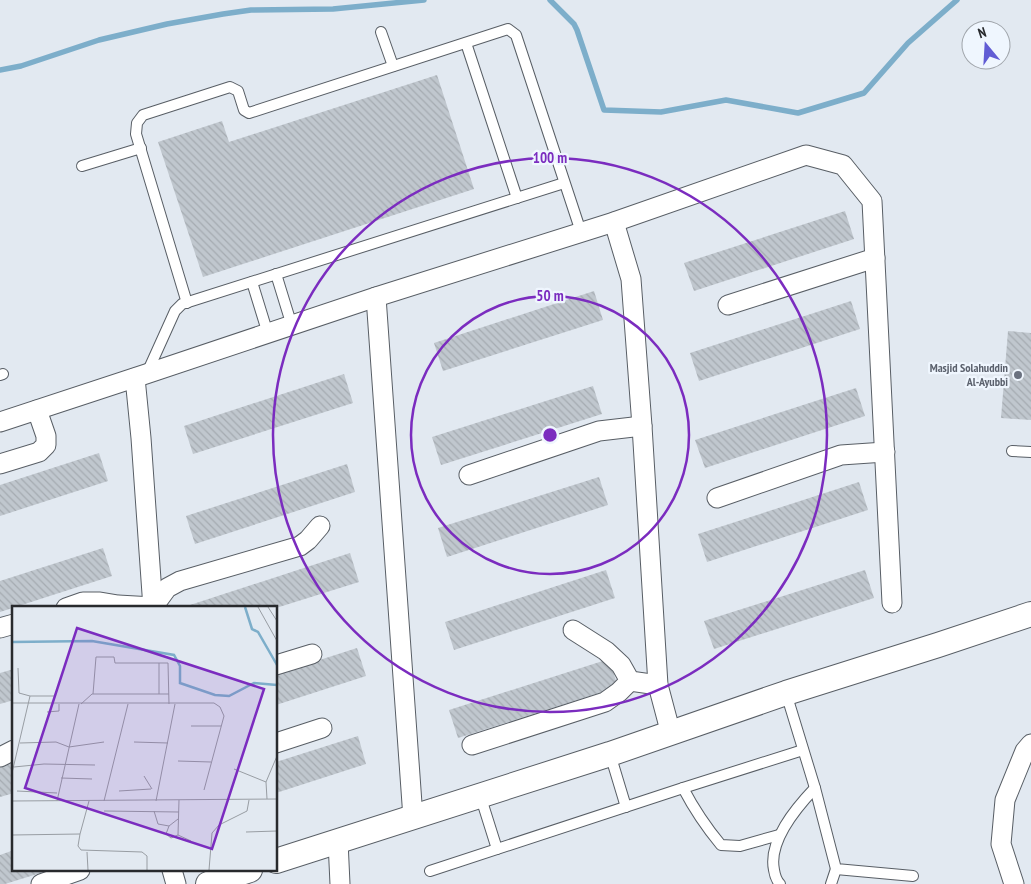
<svg xmlns="http://www.w3.org/2000/svg" width="1031" height="884" font-family="'PT Sans Narrow',sans-serif">
<style>
.lines{fill:none;stroke-linecap:round;stroke-linejoin:round}
.stream{stroke:#7daeca;stroke-width:5.5}
.building{fill:url(#building-back-hatch)}
.service-casing{stroke:#585e65;stroke-width:12}
.minor-casing{stroke:#585e65;stroke-width:21}
.tertiary-casing{stroke:#585e65;stroke-width:26}
.service{stroke:#fff;stroke-width:10}
.minor{stroke:#fff;stroke-width:19}
.tertiary{stroke:#fff;stroke-width:24}
.ring{fill:none;stroke:#7b2cbf;stroke-width:2.5}
.worship-dot{fill:#6b7280;stroke:#eff6fe;stroke-width:2}
.labels{text-anchor:middle;stroke-width:4.5;stroke-linejoin:round;paint-order:stroke}
.worship-label{font-size:12px;font-weight:bold;fill:#5b616d;stroke:#eff6fe;text-anchor:end}
.inset-river{fill:none;stroke:#7daeca;stroke-width:2.5}
.inset-road{fill:none;stroke:#989da3;stroke-width:1}
.view{fill:#7b2cbf;fill-opacity:0.15;stroke:#7b2cbf;stroke-width:2.5}
.inset-edge{fill:none;stroke:#282a2d;stroke-width:2.5}
.centre{fill:#7b2cbf;stroke:#eff6fe;stroke-width:2.5}
.ring-label{font-size:15px;text-anchor:middle;font-weight:bold;fill:#7b2cbf;stroke:#eff6fe;stroke-width:4.5;stroke-linejoin:round;paint-order:stroke}
</style>
<defs>
<pattern id="building-back-hatch" width="6" height="6" patternUnits="userSpaceOnUse" patternTransform="scale(1.25)"><rect width="6" height="6" fill="#c0c7ce"/><path d="M-1 5l2 2M0 0l6 6M5-1l2 2" fill="none" stroke="#a5abb1"/></pattern>
</defs>
<rect width="100%" height="100%" fill="#e2e9f1"/>
<g class="lines">
<g class="stream">
<path d="M550 0 574 24 577 30 604 110 661 112 726 100 798 113 864 93 908 43 957 0"/>
<path d="M0 70 21 66 99 40 167 24 223 14 251 10 333 9 424 0"/>
</g>
</g>
<g class="building">
<path d="M437 75 474 189 203 277 158 142 222 121 229 142Z"/>
<path d="M845 211 854 239 694 291 684 263Z"/>
<path d="M594 291 603 320 443 371 434 343Z"/>
<path d="M851 301 860 329 699 381 690 353Z"/>
<path d="M1008 331 1031 333V420L1001 418Z"/>
<path d="M344 374 353 403 193 454 184 426Z"/>
<path d="M593 386 602 414 441 465 432 437Z"/>
<path d="M856 388 865 416 705 468 695 440Z"/>
<path d="M99 453 108 481 0 516V485Z"/>
<path d="M347 464 355 492 195 544 186 516Z"/>
<path d="M599 477 608 505 447 557 438 528Z"/>
<path d="M859 482 868 510 707 562 698 534Z"/>
<path d="M103 548 112 576 0 612V581Z"/>
<path d="M350 553 359 582 276 608H191L190 605Z"/>
<path d="M606 570 615 598 454 650 445 622Z"/>
<path d="M865 570 874 598 714 649 704 621Z"/>
<path d="M357 648 366 676 276 705V674Z"/>
<path d="M609 659 618 687 458 738 449 710Z"/>
<path d="M14 669V700L0 704V673Z"/>
<path d="M358 736 366 764 276 793V762Z"/>
<path d="M14 762V793L0 797V766Z"/>
<path d="M14 850V870L47 871 5 884H0V855Z"/>
</g>
<g class="lines">
<defs>
<g id="service">
<path d="M381 32 393 66"/>
<path d="M466 43 517 198"/>
<path d="M82 166 141 148"/>
<path d="M276 274 292 326"/>
<path d="M252 282 268 334"/>
<path d="M187 303 136 134 137 123 143 115 230 87 238 91 244 110 249 113 508 29 516 35 581 232"/>
<path d="M147 373 175 311 182 304 564 183"/>
<path d="M0 375 3 374"/>
<path d="M1012 451 1031 452"/>
<path d="M786 693 815 788 836 869 913 876"/>
<path d="M610 754 626 807"/>
<path d="M683 788C694 809 706 827 721 845L740 846 779 835"/>
<path d="M480 795 497 849"/>
<path d="M430 871 683 788 803 750"/>
<path d="M780 884C776 880 775 876 774 870 768 841 796 808 815 788"/>
<path d="M831 884 836 869"/>
</g>
<g id="minor">
<path d="M614 222 631 279 642 426 658 685 671 734"/>
<path d="M376 297 413 818"/>
<path d="M728 305 875 258"/>
<path d="M135 378 141 438 153 608"/>
<path d="M0 422 146 374 376 297 614 222 806 155 843 165 872 201 892 603"/>
<path d="M0 464 39 452 46 445V436L37 410"/>
<path d="M469 475 599 431 642 426"/>
<path d="M717 498 841 455 885 452"/>
<path d="M66 608 83 602H100L118 605 153 607 167 588 180 581 300 546 308 540 320 526"/>
<path d="M0 628 14 624"/>
<path d="M573 630 606 651 621 665 630 681 658 685"/>
<path d="M276 665 312 654"/>
<path d="M276 743 322 728"/>
<path d="M472 745 605 702 619 692 630 681"/>
<path d="M0 757 14 750"/>
<path d="M338 841 340 884"/>
<path d="M172 870 176 884"/>
<path d="M41 884 80 870"/>
<path d="M1014 884 1001 844 1005 800 1025 751 1031 744"/>
</g>
<g id="tertiary">
<path d="M276 861 610 754 786 693 938 645 1031 614"/>
<path d="M208 884 250 870"/>
</g>
</defs>
<use href="#service" class="service-casing"/>
<use href="#minor" class="minor-casing"/>
<use href="#tertiary" class="tertiary-casing"/>
<use href="#service" class="service"/>
<use href="#minor" class="minor"/>
<use href="#tertiary" class="tertiary"/>
</g>
<g class="ring">
<circle cx="550" cy="435" r="139"/>
<circle cx="550" cy="435" r="277"/>
</g>
<circle class="worship-dot" cx="1018" cy="375" r="5"/>
<g class="labels">
<g class="worship-label">
<text x="1008" y="372">Masjid Solahuddin<tspan x="1008" dy="14">Al-Ayubbi</tspan></text>
</g>
</g>
<g transform="translate(12 606)">
<rect width="265" height="265" fill="#e2e9f1"/>
<path class="inset-river" d="M233 1 240 23 246 26 265 59M0 36 80 35 162 49 168 60V77L203 89 217 90 242 77 265 79"/>
<path class="inset-road" d="M246 1 265 35M256 1 265 15M147 57V88M6 62 7 87 18 90M81 88 84 51H102L103 57H156L157 98M0 97H202L208 101 212 110 192 184M69 98 80 88H157M35 106 47 105V98M179 120H209M122 136 156 137M8 137 44 136 57 141 92 136M166 155 199 156M2 161 32 158 83 159M222 163 254 176M0 167 18 90H43M132 170 140 183M49 172 80 173M5 185 45 187M107 185 139 183M255 193 254 176 265 150M167 194 166 229 179 235M0 195 265 193M45 195 67 98M77 195 68 228 66 240 69 244 130 246 135 250V264M92 195 116 98M144 195 163 98M92 205 167 206M142 205 146 218 157 220M234 226 265 225M0 229 68 228M166 229 159 232 154 228 157 220 166 213M75 246 76 264M197 264 200 227 207 219 235 205 237 194"/>
<path class="view" d="M65 22 252 83 200 243 13 182Z"/>
<rect width="265" height="265" class="inset-edge"/>
</g>
<circle cx="550" cy="435" r="8" class="centre"/>
<g class="ring-label">
<text x="550" y="163">100 m</text>
<text x="550" y="301">50 m</text>
</g>
<g transform="translate(986 45) rotate(342)"><circle r="24" fill="#eff6fe" stroke="#9fa4aa"/>
<path d="M0-4L9 19L0 12L-9 19Z" fill="#615cd4"/>
<text y="-8" font-size="14" font-weight="bold" text-anchor="middle" fill="#282a2d">N</text>
</g>
</svg>
